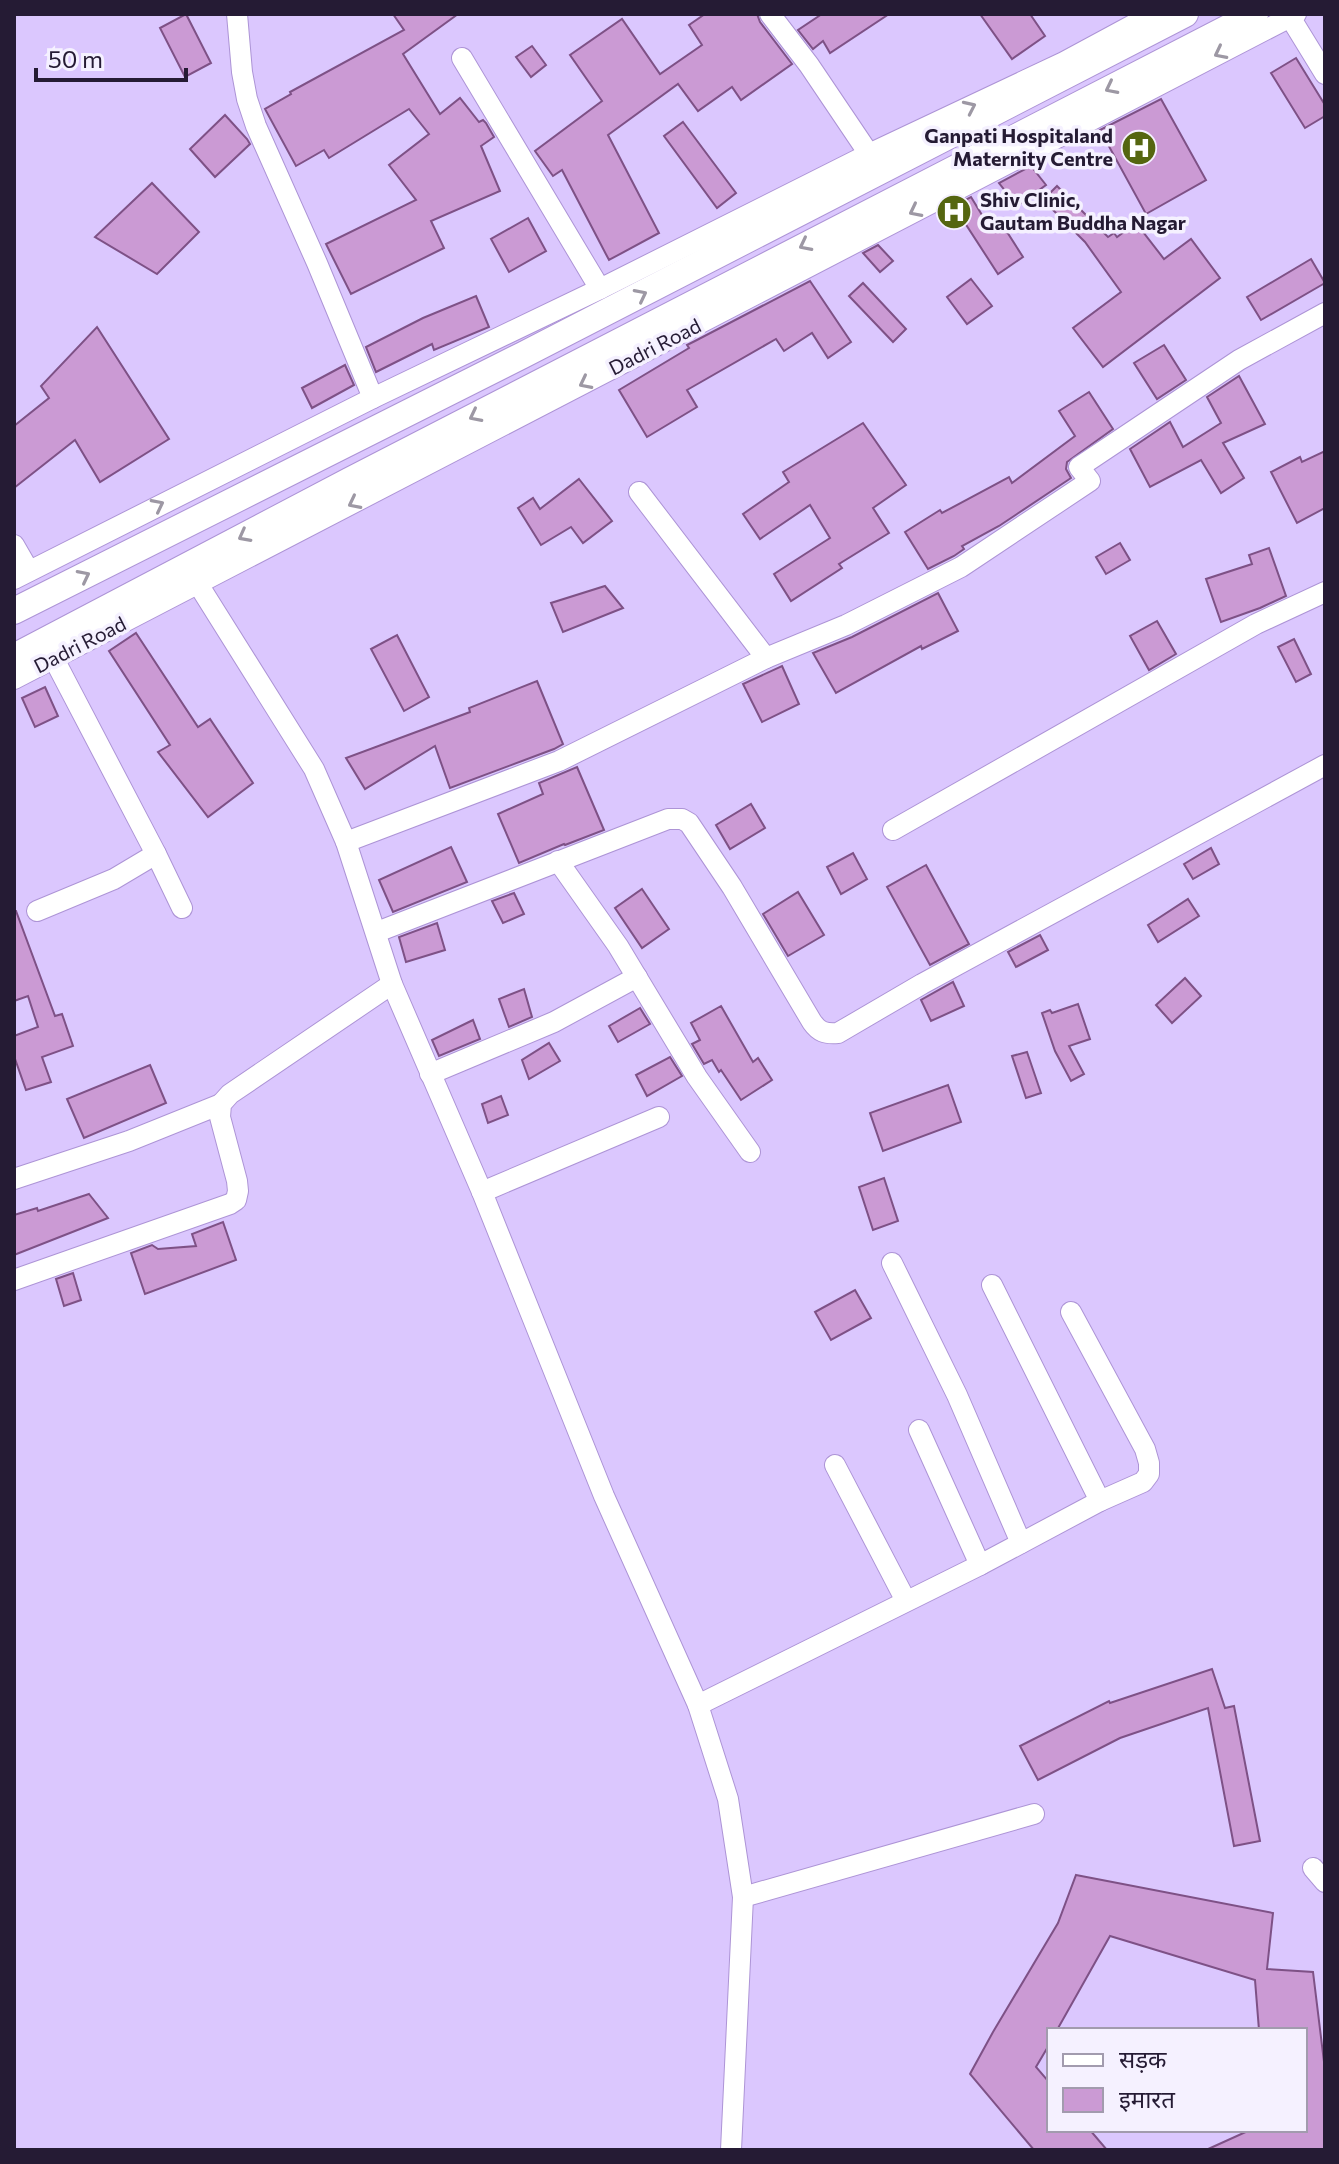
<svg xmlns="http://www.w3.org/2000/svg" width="1339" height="2164" font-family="Commissioner,'Noto Sans Devanagari',sans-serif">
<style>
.building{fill:#cb9ad4;stroke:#7e5186;stroke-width:2}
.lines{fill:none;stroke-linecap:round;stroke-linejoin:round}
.minor-casing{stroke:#ad94d6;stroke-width:22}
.major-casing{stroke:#ad94d6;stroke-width:28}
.minor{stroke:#fff;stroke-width:20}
.major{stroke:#fff;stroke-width:26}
.oneway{stroke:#9d98a4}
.labels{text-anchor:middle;stroke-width:7;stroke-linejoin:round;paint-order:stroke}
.poi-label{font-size:20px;font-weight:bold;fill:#251b34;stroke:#f5f1ff;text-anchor:end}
.street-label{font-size:20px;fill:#251b34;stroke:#f5f1ff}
</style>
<rect width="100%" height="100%" fill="#dbc7fe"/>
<g class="building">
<path d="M186 14 211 63 185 77 160 28Z"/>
<path d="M393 14H458L403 54 440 114 460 98 479 122 483 120 486 123 494 137 481 146 500 191 431 221 444 248 351 294 326 244 416 200 389 165 429 134 409 109 329 158 324 150 296 166 265 109 291 94 290 92 404 30Z"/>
<path d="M705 14H757L760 22 792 64 741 100 732 87 698 111 678 84 608 135 659 233 609 260 562 170 553 176 535 151 602 101 570 55 622 19 660 74 702 45 689 25Z"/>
<path d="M822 14H889L830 53 823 41 813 49 798 30Z"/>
<path d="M980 14H1030L1045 36 1012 59Z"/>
<path d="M532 46 546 65 531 77 516 57Z"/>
<path d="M1296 58 1325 105V116L1305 128 1271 73Z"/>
<path d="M1161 99 1206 180 1146 214 1100 130Z"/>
<path d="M225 115 247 139 250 144 215 177 190 149Z"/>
<path d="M683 122 736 193 717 208 664 136Z"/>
<path d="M1031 166 1046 185 1017 206 999 183Z"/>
<path d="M152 183 199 232 157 274 95 237Z"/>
<path d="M1057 186 1108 237 1114 233 1117 237 1136 223 1164 259 1191 239 1220 278 1103 367 1073 328 1121 292 1085 242 1043 200Z"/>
<path d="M971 197 990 228 1000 221 1023 257 998 274 961 217 949 225 942 212Z"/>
<path d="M528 218 546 251 509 272 491 239Z"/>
<path d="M878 245 893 261 880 272 863 253Z"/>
<path d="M1311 259 1325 283 1261 320 1247 297Z"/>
<path d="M971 279 992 306 967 324 947 297Z"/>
<path d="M810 281 851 342 828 358 812 333 784 351 776 339 687 390 697 407 647 437 619 390 689 348 687 345 695 341Z"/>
<path d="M863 283 906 329 893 342 849 296Z"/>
<path d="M476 296 489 327 434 350 432 344 376 372 366 347 423 318Z"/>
<path d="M97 327 169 439 100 482 75 440 14 488V426L49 398 41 386Z"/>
<path d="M1164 345 1186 380 1157 399 1134 363Z"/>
<path d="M345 365 354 385 312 408 302 388Z"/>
<path d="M1239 376 1265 424 1223 443 1244 478 1221 493 1201 460 1150 487 1130 449 1170 422 1183 447 1221 423 1207 397Z"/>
<path d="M1089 392 1113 429 1067 462 1066 469 1071 478 999 526 962 546 964 549 954 556 928 569 905 532 940 510 942 513 1009 477 1012 483 1075 436 1059 411Z"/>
<path d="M863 423 906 485 873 508 889 533 839 564 842 568 791 601 774 574 830 538 810 505 760 539 743 514 789 482 783 472Z"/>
<path d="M1325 451V508L1297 523 1271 472 1300 457 1302 462Z"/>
<path d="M579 479 612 521 583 543 571 527 541 545 518 508 533 498 540 509Z"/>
<path d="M1120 543 1130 560 1106 574 1096 557Z"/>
<path d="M1269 548 1286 596 1260 608 1221 622 1206 579 1252 564 1249 555Z"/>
<path d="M605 586 623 608 563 632 551 603Z"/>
<path d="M938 593 958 631 922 649 921 646 836 693 813 653 852 637Z"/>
<path d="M1157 621 1176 654 1149 670 1130 636Z"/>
<path d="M136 633 198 727 210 719 253 783 208 817 158 752 170 745 109 651Z"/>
<path d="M397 635 429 697 404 711 371 649Z"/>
<path d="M1294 639 1311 674 1296 682 1278 647Z"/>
<path d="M782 666 799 704 762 722 743 684Z"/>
<path d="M537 681 563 744 554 749 450 788 435 746 365 789 346 758 470 712 469 708Z"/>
<path d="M45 687 58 716 35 727 22 698Z"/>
<path d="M577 767 604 830 565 845 564 844 519 863 498 814 543 794 539 783Z"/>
<path d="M751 804 765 828 730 849 716 825Z"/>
<path d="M451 847 467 882 393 912 379 880Z"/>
<path d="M1211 848 1219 864 1193 879 1184 864Z"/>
<path d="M853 853 867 879 841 894 827 867Z"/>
<path d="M926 865 969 944 930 965 887 887Z"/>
<path d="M642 889 669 929 642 948 615 908Z"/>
<path d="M798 892 824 935 788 956 763 914Z"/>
<path d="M514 893 524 914 503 923 492 901Z"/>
<path d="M1188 899 1199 916 1158 942 1148 925Z"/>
<path d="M14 911H16L55 1016 62 1014 73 1046 42 1057 51 1082 26 1090 14 1056V1036L38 1027 28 996 14 1001Z"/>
<path d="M437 923 445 950 406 962 399 937Z"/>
<path d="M1040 935 1048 950 1016 967 1008 952Z"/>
<path d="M1185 978 1201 996 1172 1023 1156 1005Z"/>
<path d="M953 982 964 1006 931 1021 921 1000Z"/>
<path d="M524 989 532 1017 509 1027 499 999Z"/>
<path d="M1078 1004 1090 1039 1069 1046 1084 1074 1071 1081 1055 1051 1042 1013 1050 1010 1052 1013Z"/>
<path d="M721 1006 753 1062 758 1058 772 1080 741 1100 721 1070 719 1072 712 1060 704 1064 692 1044 700 1040 691 1023Z"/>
<path d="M640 1008 650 1024 618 1042 609 1026Z"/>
<path d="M473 1020 480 1039 439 1056 432 1040Z"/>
<path d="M549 1043 560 1061 529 1079 522 1060Z"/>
<path d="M1027 1052 1041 1093 1026 1098 1012 1056Z"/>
<path d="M670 1057 682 1076 647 1096 636 1075Z"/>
<path d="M150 1065 166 1103 84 1138 67 1099Z"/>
<path d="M948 1085 961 1122 883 1151 870 1113Z"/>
<path d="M501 1096 508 1115 488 1123 482 1104Z"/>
<path d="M884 1178 898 1221 873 1230 859 1187Z"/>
<path d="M89 1194 108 1218 14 1255V1215L37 1208 38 1211Z"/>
<path d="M223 1222 236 1260 145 1294 131 1253 152 1245 158 1249 196 1246 192 1234Z"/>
<path d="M73 1273 81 1300 64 1306 56 1279Z"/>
<path d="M855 1290 871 1318 831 1340 815 1312Z"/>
<path d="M1212 1669 1225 1708 1234 1706 1260 1841 1234 1846 1208 1708 1120 1738 1038 1780 1020 1746 1109 1701 1110 1703Z"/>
<path d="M1076 1875 1273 1913 1267 1969 1313 1972 1325 2070V2150H1206L1250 2130H1305V2030H1259L1255 1980 1110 1936 1057 2030H1049V2045L1036 2067 1049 2082V2130H1090L1107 2150H1034L970 2074 993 2032 1058 1923Z"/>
</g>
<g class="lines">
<defs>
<g id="minor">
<path d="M237 14 242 72 247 99 256 126 317 263 373 398"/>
<path d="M770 14 809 65 869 154"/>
<path d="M1290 17 1325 74"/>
<path d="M462 58 600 289"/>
<path d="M639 492 766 658"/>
<path d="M14 545 29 571"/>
<path d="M14 579 373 398 600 289 869 154 1064 62 1153 14"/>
<path d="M198 584 314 769 346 842 392 984 482 1192 604 1496 698 1705 728 1799 743 1897 731 2150"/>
<path d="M54 659 156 854 182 908"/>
<path d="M14 679 1296 14"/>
<path d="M893 830 1256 624 1325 592"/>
<path d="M346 842 559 761 766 658 846 625 961 567 1090 481 1079 467 1239 360 1325 313"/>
<path d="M558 861 618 946 697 1077 750 1152"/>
<path d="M37 911 114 879 156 854"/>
<path d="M377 932 668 819H682L689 823 732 887 812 1022C819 1032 825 1034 838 1033L922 984 1325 765"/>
<path d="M430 1074 554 1022 637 977"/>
<path d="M14 1179 129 1141 221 1104"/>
<path d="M482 1192 659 1117"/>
<path d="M892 1263 957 1395 1021 1543"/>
<path d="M14 1280 230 1204 236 1200 238 1191 237 1181 220 1117 221 1104 230 1094 392 984"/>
<path d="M992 1285 1100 1501"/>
<path d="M919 1430 980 1565"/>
<path d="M835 1465 906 1601"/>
<path d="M698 1705 980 1565 1100 1501 1143 1482 1149 1474V1463L1145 1449 1071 1312"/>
<path d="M1313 1868 1325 1882"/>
<path d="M743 1897 1034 1814"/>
</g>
<g id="major">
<path d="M14 611 523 355 1185 14"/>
<path d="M14 657 349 481 1255 14"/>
</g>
</defs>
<use href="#minor" class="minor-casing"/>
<use href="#major" class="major-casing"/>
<use href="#minor" class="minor"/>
<use href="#major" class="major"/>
</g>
<defs><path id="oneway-chevron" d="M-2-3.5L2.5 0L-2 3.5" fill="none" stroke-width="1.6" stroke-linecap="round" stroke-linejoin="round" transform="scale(2)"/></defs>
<g class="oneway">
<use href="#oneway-chevron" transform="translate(1220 53) rotate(153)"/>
<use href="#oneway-chevron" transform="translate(1111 88) rotate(153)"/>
<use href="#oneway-chevron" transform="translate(970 107) rotate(-25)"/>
<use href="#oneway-chevron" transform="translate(915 211) rotate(153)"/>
<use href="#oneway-chevron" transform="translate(805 245) rotate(153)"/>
<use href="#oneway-chevron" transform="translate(641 295) rotate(-27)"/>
<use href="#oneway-chevron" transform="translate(585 383) rotate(153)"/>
<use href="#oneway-chevron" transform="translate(475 416) rotate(153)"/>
<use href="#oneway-chevron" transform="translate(354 503) rotate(153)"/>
<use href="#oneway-chevron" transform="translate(158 505) rotate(-27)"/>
<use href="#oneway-chevron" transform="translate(244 536) rotate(152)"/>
<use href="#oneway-chevron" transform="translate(84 576) rotate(-27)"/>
</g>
<defs>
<symbol id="hospital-disc" viewBox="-11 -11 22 22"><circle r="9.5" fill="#556610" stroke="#f5f1ff"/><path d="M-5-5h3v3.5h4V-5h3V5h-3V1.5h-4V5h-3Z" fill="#fff"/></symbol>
</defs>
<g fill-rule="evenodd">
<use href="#hospital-disc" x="1119" y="128" width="40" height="40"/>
<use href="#hospital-disc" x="934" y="192" width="40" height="40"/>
</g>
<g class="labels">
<g class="poi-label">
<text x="1113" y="143">Ganpati Hospitaland<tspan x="1113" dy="23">Maternity Centre</tspan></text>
<text x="980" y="207" text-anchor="start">Shiv Clinic,<tspan x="980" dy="23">Gautam Buddha Nagar</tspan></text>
</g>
<g class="street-label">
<text transform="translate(655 347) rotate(-27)" y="7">Dadri Road</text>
<text transform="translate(80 645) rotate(-27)" y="7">Dadri Road</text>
</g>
</g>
<rect width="1339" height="2164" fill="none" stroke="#251b34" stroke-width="32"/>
<rect x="1047" y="2028" width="260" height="104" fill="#f5f1ff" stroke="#a29bae" stroke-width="2"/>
<rect x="1063" y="2054" width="40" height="12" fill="#ffffff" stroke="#a29bae" stroke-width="2"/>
<text x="1119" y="2068" font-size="24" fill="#251b34">सड़क</text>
<rect x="1063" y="2088" width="40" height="24" fill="#cb9ad4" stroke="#a29bae" stroke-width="2"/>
<text x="1119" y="2108" font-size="24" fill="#251b34">इमारत</text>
<path d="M36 68v12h150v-12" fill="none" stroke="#251b34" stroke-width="4"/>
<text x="48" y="68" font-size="24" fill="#251b34" stroke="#f5f1ff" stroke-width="6" paint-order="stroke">50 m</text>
</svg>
